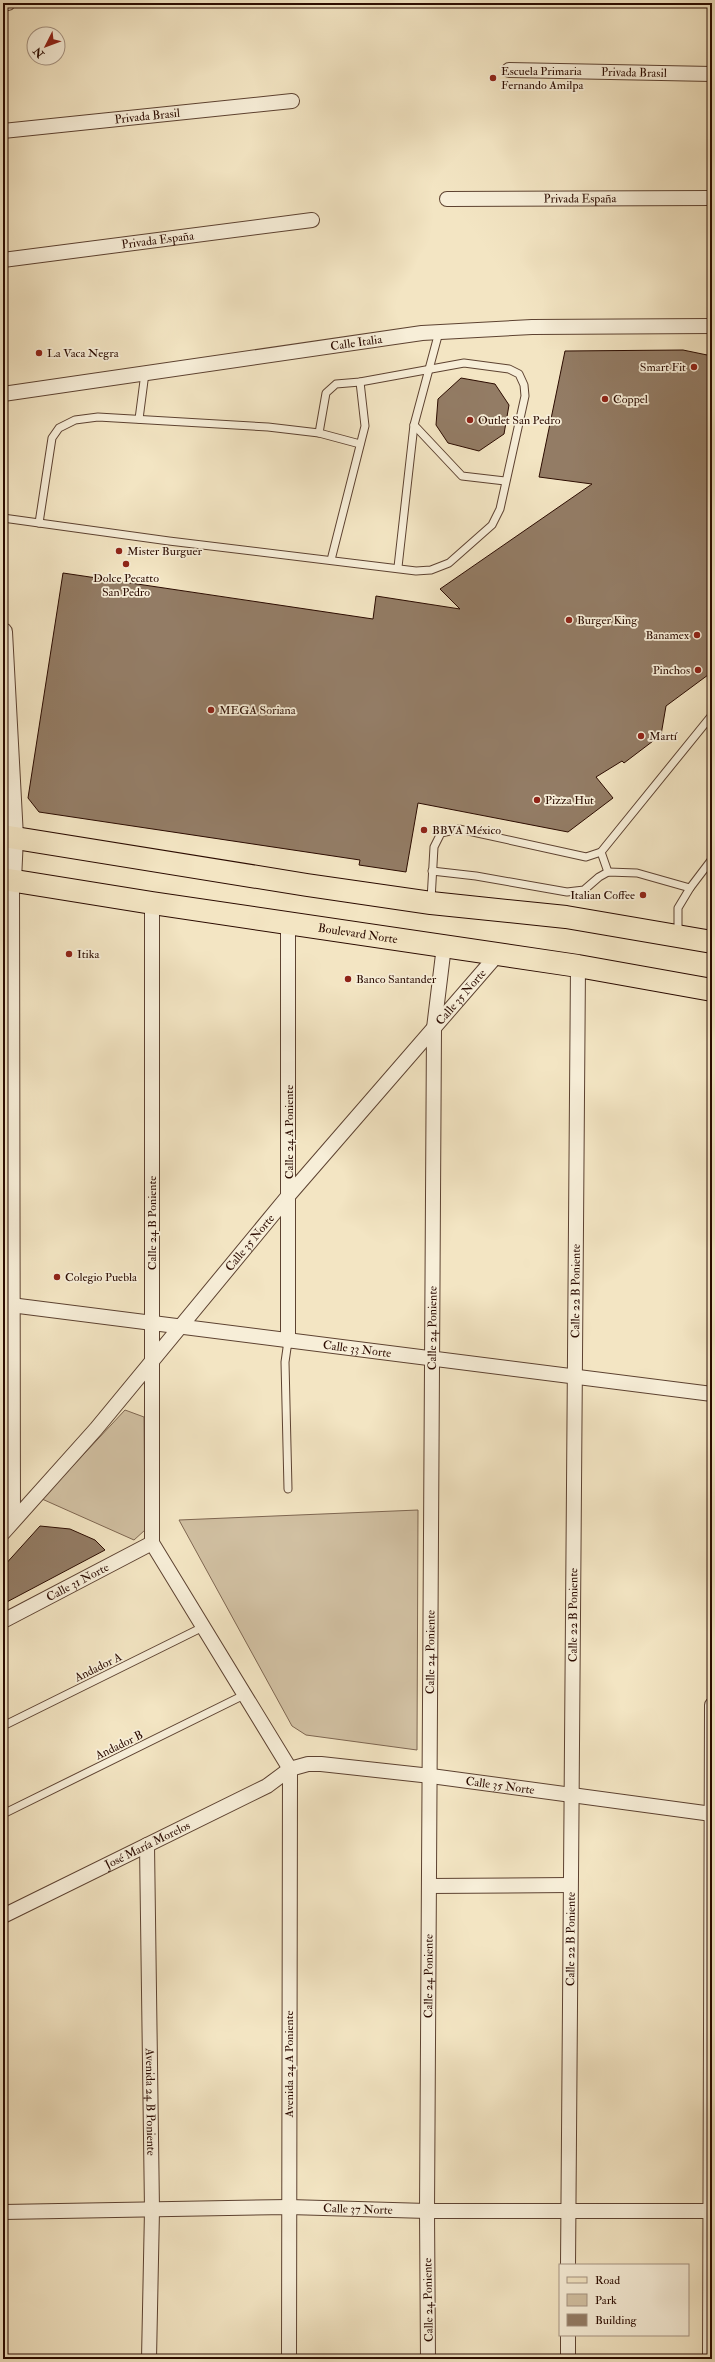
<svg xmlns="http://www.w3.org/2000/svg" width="715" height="2362" font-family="'IM FELL Double Pica',serif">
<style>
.green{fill:#d1c0a2;stroke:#7e6651}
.building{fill:#937c65;stroke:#2b0b00}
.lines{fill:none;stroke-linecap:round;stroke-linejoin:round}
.service-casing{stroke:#5d4231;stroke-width:9}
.minor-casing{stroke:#5d4231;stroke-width:16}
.tertiary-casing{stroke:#5d4231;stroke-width:20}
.primary-casing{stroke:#2b0b00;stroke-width:24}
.service{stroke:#f7eed8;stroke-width:7}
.minor{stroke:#f7eed8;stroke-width:14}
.tertiary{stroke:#f7eed8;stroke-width:18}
.primary{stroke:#f3e5c3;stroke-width:22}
.poi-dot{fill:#8f2418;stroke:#f7eed8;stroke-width:1.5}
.labels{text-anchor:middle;stroke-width:3.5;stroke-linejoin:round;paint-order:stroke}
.poi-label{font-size:12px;fill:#2b0b00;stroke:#f7eed8;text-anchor:start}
.street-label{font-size:12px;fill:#2b0b00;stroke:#f7eed8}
</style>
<rect width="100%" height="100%" fill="#f3e5c3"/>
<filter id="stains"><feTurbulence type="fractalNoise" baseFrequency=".005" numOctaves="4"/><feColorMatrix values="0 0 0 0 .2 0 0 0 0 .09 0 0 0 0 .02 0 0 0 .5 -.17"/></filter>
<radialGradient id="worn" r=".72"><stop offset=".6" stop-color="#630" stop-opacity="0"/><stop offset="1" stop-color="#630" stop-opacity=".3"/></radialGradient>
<g class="green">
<path d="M125 1410 144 1417 145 1530 134 1540 42 1499Z"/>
<path d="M418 1510 417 1750 306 1735 292 1726 179 1520Z"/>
</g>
<g class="building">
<path d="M683 350 712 356V672L666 706 661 735 624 763 622 761 596 777 613 798 568 832 418 803 406 872 359 865 360 860 39 812 28 798 63 573 373 619 376 596 460 609 440 589 592 484 539 477 565 351Z"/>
<path d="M461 378 495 384 509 405 504 434 479 451 448 443 436 425 438 399Z"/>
<path d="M40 1526 70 1529 95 1540 105 1550 3 1604V1567Z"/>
</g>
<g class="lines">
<defs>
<g id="service">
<path d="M139 419 145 373"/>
<path d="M414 425 462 476 505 481"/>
<path d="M3 518 169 541 416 571 431 570 449 563 492 525 500 509 525 396 524 385 519 374 509 369 464 363 360 382 336 384 326 393 319 433"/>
<path d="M39 523 52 438 59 428 75 420 98 417 268 427 319 433 360 444"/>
<path d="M331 560 365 426 360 382"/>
<path d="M398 567 414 425 439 332"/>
<path d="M601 852 608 872"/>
<path d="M432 871 476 876 567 892 584 890 599 877 608 872 637 873 690 888 712 859"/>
<path d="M431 900 434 847 441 833 459 829 586 857 601 852 712 715"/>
<path d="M678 934V908L690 888"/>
<path d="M288 1489 285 1362 288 1341"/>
<path d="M3 1726 203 1627"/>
<path d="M3 1814 244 1695"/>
</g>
<g id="minor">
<path d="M3 4 8 3"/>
<path id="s1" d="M509 70 712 74"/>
<path id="s2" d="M3 131 292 101"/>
<path id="s3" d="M447 199 712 198"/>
<path id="s4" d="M3 260 312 220"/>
<path id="s5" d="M3 394 422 333 532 327 712 326"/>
<path d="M12 880 13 1520"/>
<path d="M152 903V1543"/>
<path d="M288 923V1341"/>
<path id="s6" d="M3 1304 712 1394"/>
<path id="s7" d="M3 1533 96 1429 289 1195 498 954"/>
<path d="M152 1543 290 1769 289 2359"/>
<path id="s8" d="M3 1621 152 1543"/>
<path id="s9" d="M147 1845 152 2210 149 2359"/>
<path d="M429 1886 570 1885"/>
<path id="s10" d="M3 1916 267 1786 290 1769 308 1764H321L431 1776 712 1814"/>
<path id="s11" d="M3 2212 289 2207 427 2211H712"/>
<path id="s12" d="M568 2265 578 966"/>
<path d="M568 2335V2359"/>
<path id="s13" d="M428 2359 427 2211 434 1028 444 946"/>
<path d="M710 2359 712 1705"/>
</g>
<path id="tertiary" d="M3 632 14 837 12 880"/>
<g id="primary">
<path d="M3 836 307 885 431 903 566 917 712 942"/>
<path id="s14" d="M3 879 152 903 578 966 712 990"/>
</g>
</defs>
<use href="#service" class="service-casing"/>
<use href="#minor" class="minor-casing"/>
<use href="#tertiary" class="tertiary-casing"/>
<use href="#primary" class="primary-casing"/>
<use href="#service" class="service"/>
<use href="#minor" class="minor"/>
<use href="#tertiary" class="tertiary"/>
<use href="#primary" class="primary"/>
</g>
<g class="poi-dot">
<circle cx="493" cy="78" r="4"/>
<circle cx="39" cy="353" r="4"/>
<circle cx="694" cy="367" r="4"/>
<circle cx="605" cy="399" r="4"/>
<circle cx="470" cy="420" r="4"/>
<circle cx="119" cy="551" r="4"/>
<circle cx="126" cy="564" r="4"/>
<circle cx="569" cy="620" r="4"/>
<circle cx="697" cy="635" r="4"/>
<circle cx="698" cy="670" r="4"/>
<circle cx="211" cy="710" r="4"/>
<circle cx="641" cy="736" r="4"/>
<circle cx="537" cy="800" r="4"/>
<circle cx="424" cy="830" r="4"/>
<circle cx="643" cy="895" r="4"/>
<circle cx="69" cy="954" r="4"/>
<circle cx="348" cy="979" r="4"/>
<circle cx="57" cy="1277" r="4"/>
</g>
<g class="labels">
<g class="poi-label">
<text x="501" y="75">Escuela Primaria<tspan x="501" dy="14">Fernando Amilpa</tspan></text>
<text x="47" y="357">La Vaca Negra</text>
<text x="686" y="371" text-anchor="end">Smart Fit</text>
<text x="613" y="403">Coppel</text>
<text x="478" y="424">Outlet San Pedro</text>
<text x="127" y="555">Mister Burguer</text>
<text x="126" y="582" text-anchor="middle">Dolce Pecatto<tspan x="126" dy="14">San Pedro</tspan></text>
<text x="577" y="624">Burger King</text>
<text x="689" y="639" text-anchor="end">Banamex</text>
<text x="690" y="674" text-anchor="end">Pinchos</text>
<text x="219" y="714">MEGA Soriana</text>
<text x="649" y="740">Martí</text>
<text x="545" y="804">Pizza Hut</text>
<text x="432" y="834">BBVA México</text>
<text x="635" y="899" text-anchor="end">Italian Coffee</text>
<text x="77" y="958">Itika</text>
<text x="356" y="983">Banco Santander</text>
<text x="65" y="1281">Colegio Puebla</text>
</g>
<g class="street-label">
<text dy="4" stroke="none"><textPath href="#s1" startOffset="125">Privada Brasil</textPath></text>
<text dy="4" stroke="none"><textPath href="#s2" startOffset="145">Privada Brasil</textPath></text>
<text dy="4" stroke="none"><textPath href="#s3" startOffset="133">Privada España</textPath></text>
<text dy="4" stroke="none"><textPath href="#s4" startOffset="156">Privada España</textPath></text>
<text dy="4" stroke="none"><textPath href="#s5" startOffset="357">Calle Italia</textPath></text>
<text dy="4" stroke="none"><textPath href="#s14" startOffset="359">Boulevard Norte</textPath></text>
<text dy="4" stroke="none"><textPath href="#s7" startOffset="705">Calle 35 Norte</textPath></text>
<text transform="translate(289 1132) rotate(-90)" y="4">Calle 24 A Poniente</text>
<text transform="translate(152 1223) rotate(-90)" y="4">Calle 24 B Poniente</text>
<text dy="4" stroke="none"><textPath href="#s7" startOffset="381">Calle 35 Norte</textPath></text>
<text dy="4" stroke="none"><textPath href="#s12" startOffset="974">Calle 22 B Poniente</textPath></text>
<text dy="4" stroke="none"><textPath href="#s13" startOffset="1031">Calle 24 Poniente</textPath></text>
<text dy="4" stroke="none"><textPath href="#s6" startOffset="357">Calle 33 Norte</textPath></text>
<text dy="4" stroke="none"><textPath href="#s8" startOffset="84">Calle 31 Norte</textPath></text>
<text dy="4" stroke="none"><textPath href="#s12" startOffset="650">Calle 22 B Poniente</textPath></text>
<text dy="4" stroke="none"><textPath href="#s13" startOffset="707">Calle 24 Poniente</textPath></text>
<text transform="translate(98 1667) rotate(-26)" y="4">Andador A</text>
<text transform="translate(119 1745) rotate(-26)" y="4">Andador B</text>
<text dy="4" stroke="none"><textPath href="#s10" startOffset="535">Calle 35 Norte</textPath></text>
<text dy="4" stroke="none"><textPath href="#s10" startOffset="161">José María Morelos</textPath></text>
<text dy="4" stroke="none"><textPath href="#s12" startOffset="326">Calle 22 B Poniente</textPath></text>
<text dy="4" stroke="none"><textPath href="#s13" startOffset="383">Calle 24 Poniente</textPath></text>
<text transform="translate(289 2064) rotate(-90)" y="4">Avenida 24 A Poniente</text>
<text dy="4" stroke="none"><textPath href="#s9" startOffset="257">Avenida 24 B Poniente</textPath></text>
<text dy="4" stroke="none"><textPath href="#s11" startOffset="355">Calle 37 Norte</textPath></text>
<text transform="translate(428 2300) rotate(-91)" y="4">Calle 24 Poniente</text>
</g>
</g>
<rect width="715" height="2362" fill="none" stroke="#f3e5c3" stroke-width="16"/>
<rect x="4" y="4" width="707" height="2354" fill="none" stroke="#2b0b00" stroke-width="2"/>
<rect x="8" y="8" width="699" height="2346" fill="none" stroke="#2b0b00"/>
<rect x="559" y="2264" width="130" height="72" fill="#f7eed8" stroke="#a59382"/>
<rect x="567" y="2277" width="20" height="6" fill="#f3e5c3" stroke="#a59382"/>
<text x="595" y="2284" font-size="12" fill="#2b0b00">Road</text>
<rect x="567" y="2294" width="20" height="12" fill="#d1c0a2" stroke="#a59382"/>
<text x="595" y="2304" font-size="12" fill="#2b0b00">Park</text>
<rect x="567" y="2314" width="20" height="12" fill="#937c65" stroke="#a59382"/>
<text x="595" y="2324" font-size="12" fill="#2b0b00">Building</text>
<g transform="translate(46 46) rotate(228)"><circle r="19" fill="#f7eed8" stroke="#a59382"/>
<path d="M0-3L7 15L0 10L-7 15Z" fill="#8f2418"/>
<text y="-6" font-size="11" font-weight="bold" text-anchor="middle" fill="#2b0b00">N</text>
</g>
<rect width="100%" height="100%" filter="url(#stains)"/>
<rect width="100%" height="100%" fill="url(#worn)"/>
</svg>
